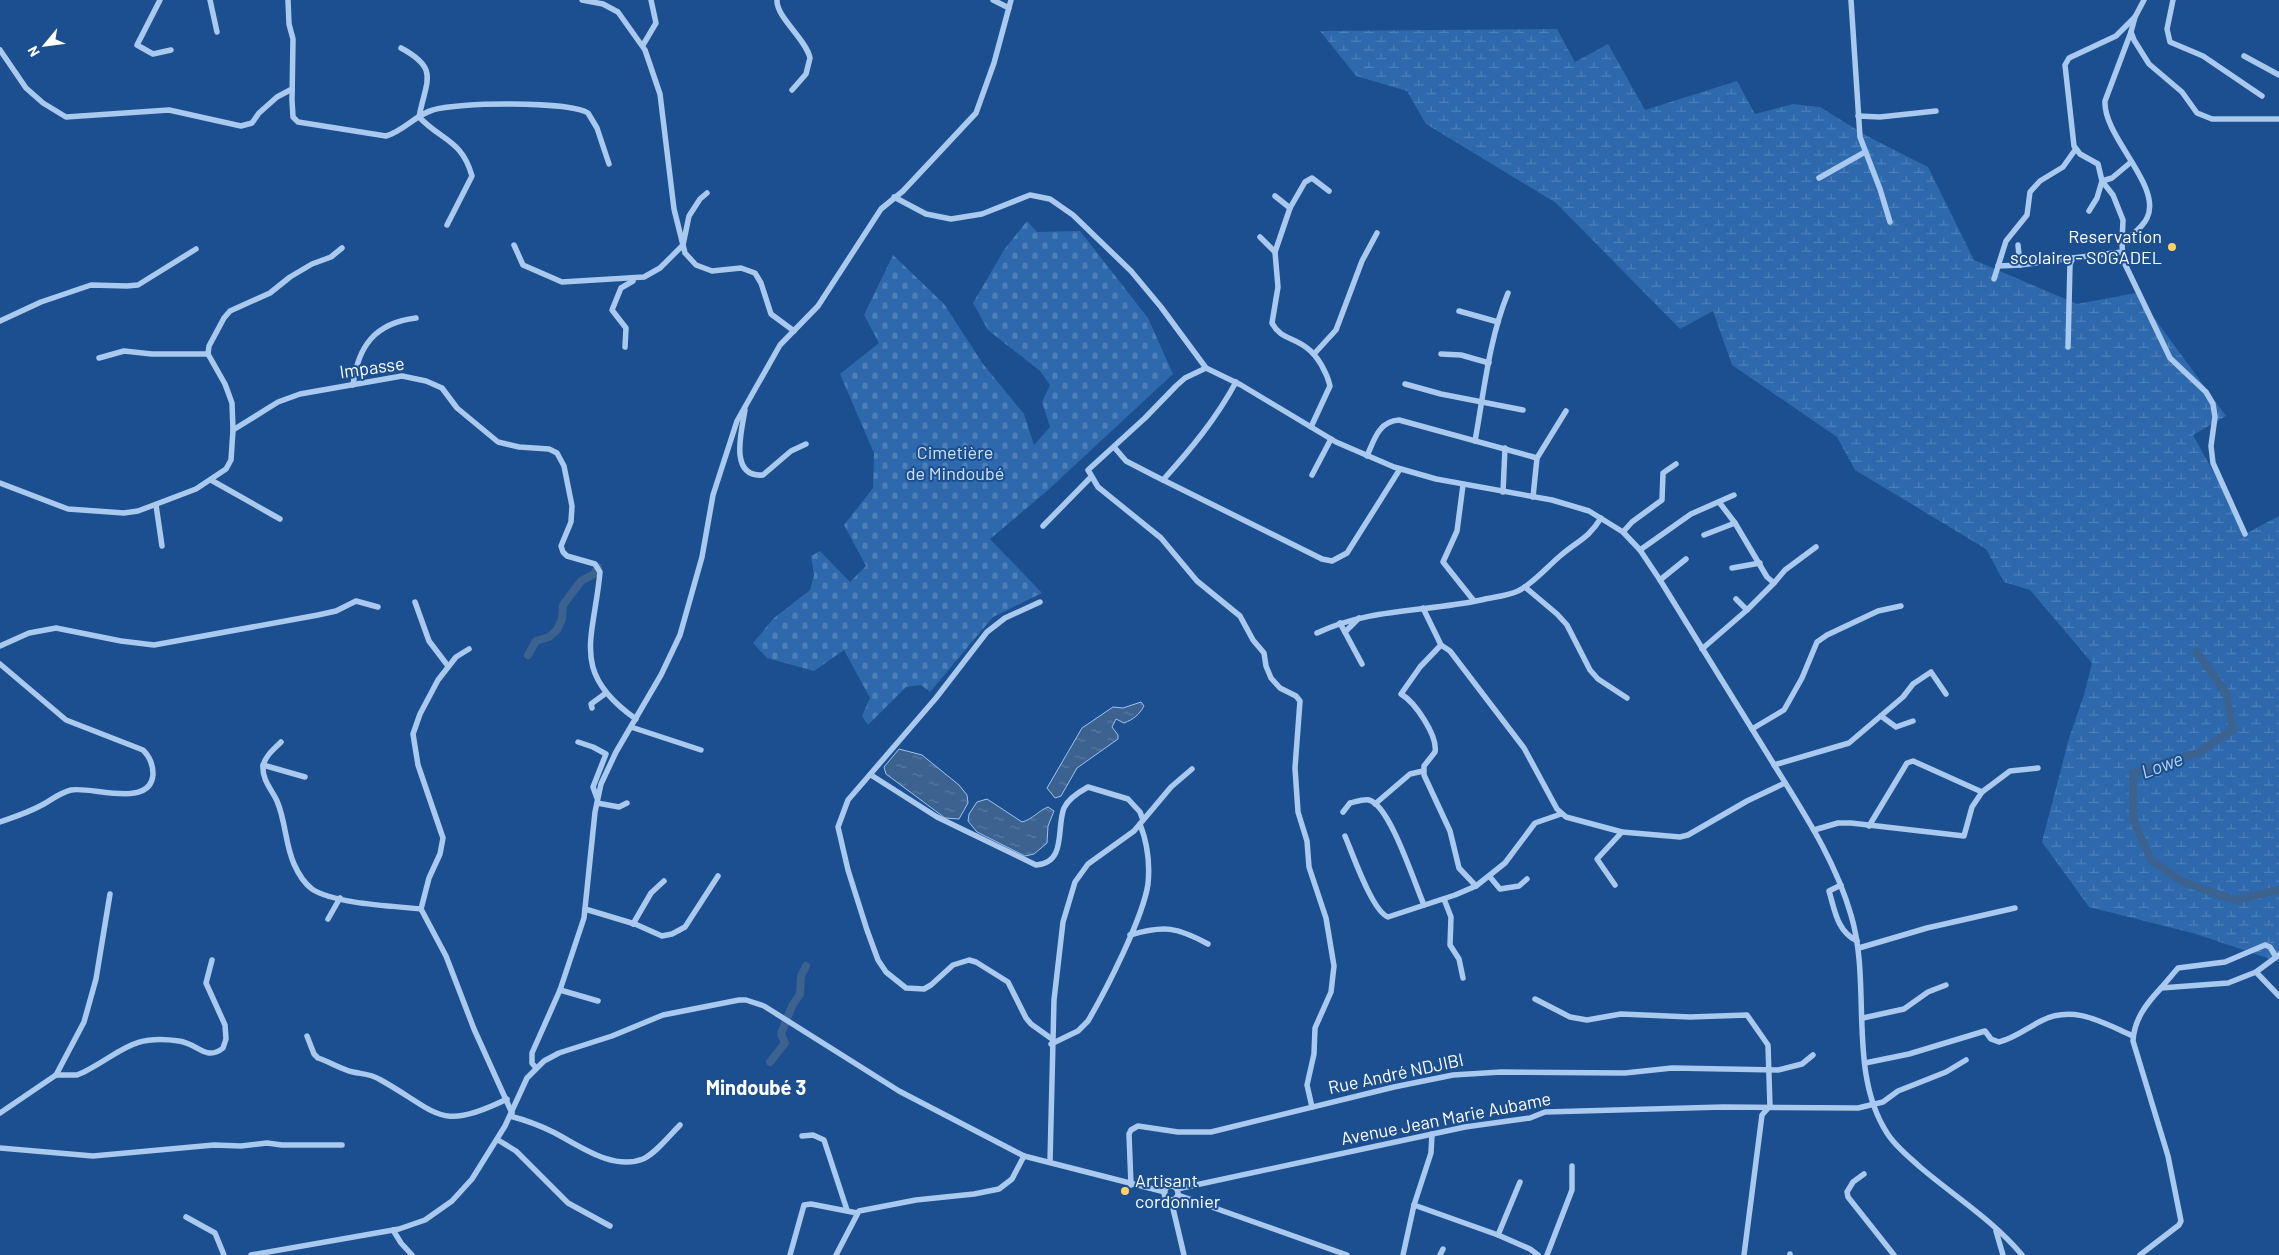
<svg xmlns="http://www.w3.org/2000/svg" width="2279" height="1255" font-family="Barlow,sans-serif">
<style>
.wetland{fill:url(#wetland-marsh)}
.cemetery{fill:url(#cemetery-stones)}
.water{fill:url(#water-ripples);stroke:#9cc4f0}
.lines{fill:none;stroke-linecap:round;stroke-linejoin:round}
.river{stroke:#3c6290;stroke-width:8}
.minor{stroke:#a9c9ee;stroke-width:5.5}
.poi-dot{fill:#ffd166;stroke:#1b4f8f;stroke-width:2}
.labels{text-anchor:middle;stroke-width:4;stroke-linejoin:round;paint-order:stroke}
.poi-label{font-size:18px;fill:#fff;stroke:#1b4f8f;text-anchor:end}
.street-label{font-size:18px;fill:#fff;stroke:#1b4f8f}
.park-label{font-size:18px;fill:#cfe3fa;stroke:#1b4f8f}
.water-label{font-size:19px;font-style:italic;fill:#b5d3f5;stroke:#1b4f8f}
.quarter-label{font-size:20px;font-weight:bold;fill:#fff;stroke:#1b4f8f}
</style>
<defs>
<pattern id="wetland-marsh" width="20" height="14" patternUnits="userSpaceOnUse" patternTransform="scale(1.25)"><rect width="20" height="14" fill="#2e69ad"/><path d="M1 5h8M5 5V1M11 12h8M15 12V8" fill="none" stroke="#4d80b9"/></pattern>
<pattern id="cemetery-stones" width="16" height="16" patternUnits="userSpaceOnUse" patternTransform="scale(1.25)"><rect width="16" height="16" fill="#2e69ad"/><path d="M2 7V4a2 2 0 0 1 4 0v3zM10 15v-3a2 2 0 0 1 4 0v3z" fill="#4d80b9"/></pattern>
<pattern id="water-ripples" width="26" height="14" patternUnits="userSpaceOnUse" patternTransform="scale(1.25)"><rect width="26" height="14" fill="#3c6290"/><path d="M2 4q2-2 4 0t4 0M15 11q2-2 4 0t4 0" fill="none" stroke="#597aa1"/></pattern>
</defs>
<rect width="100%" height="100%" fill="#1b4f8f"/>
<path class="wetland" d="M1557 29 1575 62 1608 44 1645 110 1737 81 1755 114 1793 104 1820 107 1867 136 1928 167 1974 260 2077 304 2136 293 2226 416 2193 435 2247 533 2279 516V962L2196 934 2089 907 2042 842 2069 738 2084 695 2092 663 2030 590 2004 582 1986 549 1855 470 1837 437 1732 365 1713 311 1680 329 1556 203 1426 124 1407 91 1356 76 1320 31Z"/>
<path class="cemetery" d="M1027 221 1037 232 1080 231 1148 318 1173 374 1047 491 990 539 1042 593 993 617 930 692 921 685 906 687 868 725 862 716 870 698 844 650 814 671 767 658 753 643 774 618 810 590 814 575 811 556 820 551 850 582 866 566 844 525 873 488 874 453 840 374 879 343 864 315 893 255 944 304 983 364 1024 414 1034 445 1050 427 1042 402 1050 385 1040 371 988 330 973 303 1004 250Z"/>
<g class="water">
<path d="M1141 702 1144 706C1139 715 1134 719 1124 723L1116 719 1112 727 1118 735V739L1077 768 1061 796 1055 798 1047 788 1082 728 1113 707 1123 708Z"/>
<path d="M899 749 922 755 959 785 967 795 968 803 959 819 945 818 886 774 884 767Z"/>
<path d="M987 799 1022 822C1033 819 1038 811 1048 807L1054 811 1048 826 1047 843 1034 854 1025 856 977 832 968 821 969 814 977 802Z"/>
</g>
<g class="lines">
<g class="river">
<path d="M2197 652 2226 693 2233 729 2198 753 2133 773V819L2151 860 2183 882 2235 900 2279 890"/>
<path d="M528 655 536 641 549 637 557 630 562 619 563 605 581 581 594 574 598 567"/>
<path d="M770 1062 785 1043 781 1034 792 1006 800 994 801 976 806 966"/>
</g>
<g class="minor">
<path d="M160 0 137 45 153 54 171 50"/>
<path d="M210 0 217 32"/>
<path d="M288 0 289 24 293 39 292 100 293 117 298 122 386 136C404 131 415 115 433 110 456 102 569 101 588 113L597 128 609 164"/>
<path d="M582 0 603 4 618 12 645 50 660 94 674 209 685 253 696 265 712 271 741 268 755 273 761 283 771 314 794 331"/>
<path d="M777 0C776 17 806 39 810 58L806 74 792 90"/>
<path d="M993 0 1009 8"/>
<path d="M1851 0 1860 137 1880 189 1890 222"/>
<path d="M2144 0 2135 17 2131 32 2134 40 2149 64 2182 92 2197 113 2212 119H2279"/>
<path d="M2173 0 2167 29 2170 42 2203 56 2262 96"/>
<path d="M2131 32 2105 101C2103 137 2163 186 2147 218 2142 228 2131 236 2122 243L2123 260 2170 358 2206 392 2213 404 2215 417 2211 446 2213 463 2245 534"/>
<path d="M643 45 656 23 651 0"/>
<path d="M401 48C440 69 426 80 419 117 442 141 462 140 472 176L447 225"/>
<path d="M0 50 26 88 43 103 66 117 169 110 241 126 252 123 259 113 277 97 292 89"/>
<path d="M2244 56 2279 75"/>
<path d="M1858 116 1880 117 1936 111"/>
<path d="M1819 178 1865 152"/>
<path d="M1275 196 1290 208"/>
<path d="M894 197 926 214 951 219 982 214 1030 195 1050 199 1073 215 1131 271 1161 307 1206 368 1241 385 1336 442 1394 467 1436 479 1552 500 1589 511 1623 532 1640 550 1660 580C1698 641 1735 702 1773 763 1803 812 1835 859 1851 915 1872 984 1847 1071 1887 1133 1895 1146 1908 1156 1920 1167 1954 1196 1994 1221 2022 1255"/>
<path d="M2089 211 2097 198 2102 181 2112 178 2131 162"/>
<path d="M1260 237 1275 252"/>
<path d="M2122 243 2123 220 2113 195 2102 181 2098 164 2080 154 2074 146 2065 65 2069 58 2116 36 2135 17"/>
<path d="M514 245 523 265 562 282 644 277 660 268 683 245 689 216 700 199 707 193"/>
<path d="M2018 245 2020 265"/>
<path d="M1998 266 2020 265 2073 258"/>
<path d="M1994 279 2006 241 2027 215 2030 192 2040 181 2063 167 2075 150"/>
<path d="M1459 311 1498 322"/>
<path d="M0 321 41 302 91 285 127 286 138 285 196 249"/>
<path d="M625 347 626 328 612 310 621 288 633 281"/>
<path d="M2068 347 2070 264 2073 258 2122 252"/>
<path d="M1314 354 1336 330 1362 261 1377 233"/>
<path d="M1441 354 1461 355 1489 363"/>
<path d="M99 358 124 351 152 354H208"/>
<path d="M1206 368 1185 378 1176 386 1145 418 1088 470 1098 487 1161 538 1197 581 1240 616 1253 640 1264 653 1266 666 1271 678 1280 688 1296 696 1300 701 1295 768 1298 812 1307 841 1309 867 1326 918 1334 966 1331 992 1315 1028 1314 1054 1307 1085 1312 1107"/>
<path d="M1405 384 1441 394 1523 410"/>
<path d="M353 385C358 346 375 323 416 318"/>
<path d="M745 410C742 429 728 478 763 475L791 451 806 444"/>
<path d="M1311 427 1330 386C1327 373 1318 356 1307 348 1294 337 1280 339 1272 323L1278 287 1275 252 1290 208 1305 182 1312 178 1329 191"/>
<path d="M233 430 232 403 225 384 208 354 209 346 224 318 230 311 270 293 290 277 312 264 331 257 342 248"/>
<path d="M1475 441C1484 392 1489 339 1508 293"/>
<path d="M1114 447 1126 461 1153 475 1322 559 1332 561 1347 553 1400 469"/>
<path d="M1367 456C1374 440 1379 421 1399 420L1537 458"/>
<path d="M1312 475 1331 439"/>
<path d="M211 480 280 519"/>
<path d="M1163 480C1191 449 1216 419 1236 382"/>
<path d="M0 483 68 509 124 513 138 511 196 489 226 469 231 460 233 430 278 402 300 394 402 376 426 381 442 388 457 408 498 442 519 447 549 449 557 453 564 466 572 506 571 522 561 546 563 552 567 556 595 564 600 572C594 639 569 672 636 719"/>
<path d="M1463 485 1457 531 1443 562 1474 601"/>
<path d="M1503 492 1505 448"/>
<path d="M1533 497 1537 458 1566 411"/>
<path d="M156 505 162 546"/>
<path d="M1043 526 1090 478"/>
<path d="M1623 532 1632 522 1662 500 1663 473 1676 464"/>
<path d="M1704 535 1735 523"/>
<path d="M1640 550 1691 514 1734 495"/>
<path d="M1732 568 1760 563"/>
<path d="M1660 580 1686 559"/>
<path d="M1774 583 1785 570 1816 547"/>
<path d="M1525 587 1557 614 1567 625 1590 670 1598 679 1627 698"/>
<path d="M1736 599 1747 610"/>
<path d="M415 602 429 641 448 666"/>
<path d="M1040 602 1005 618 987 632 936 698 848 800 838 827 848 870 867 930 878 960 886 972 906 988 924 989 931 985 953 965 969 960 976 962 1008 982 1026 1018 1031 1024 1052 1039"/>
<path d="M1423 608 1441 645 1450 651 1524 748 1557 809 1566 817 1622 832 1680 837 1688 835 1747 801 1785 783"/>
<path d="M1340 623 1362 664"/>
<path d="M1345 632 1359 618"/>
<path d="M1317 633C1369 608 1426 612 1481 600 1494 597 1507 596 1518 591 1534 583 1546 568 1560 556 1577 541 1588 539 1601 518"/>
<path d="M1441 645 1420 667 1401 694C1415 702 1438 736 1435 752L1424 766V775L1450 831 1459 868 1476 886"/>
<path d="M0 646 29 633 56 628 121 641 154 645 318 615 336 611 356 601 378 607"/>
<path d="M469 649 456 657 438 680 420 714 413 734 418 765 443 838 440 854 429 878 421 909 446 956 474 1029 512 1113"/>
<path d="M1702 649 1747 610 1774 583 1767 577 1735 523 1719 502"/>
<path d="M0 664 66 720 143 750C150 757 153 764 153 774 151 809 92 786 71 790 59 793 50 801 40 806 27 813 14 817 0 822"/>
<path d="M592 708 591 704 606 693"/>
<path d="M1881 716 1896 727 1913 721"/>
<path d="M631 727 701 750"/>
<path d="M1752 729 1784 710 1802 678 1817 642 1827 635 1878 611 1901 606"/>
<path d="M281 742C274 749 265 756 263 766 262 780 272 790 277 801 286 822 285 844 294 864 298 873 304 883 312 889 335 904 393 906 421 909"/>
<path d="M578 742 593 747 606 754 593 787 597 798"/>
<path d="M263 765 305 777"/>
<path d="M1774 765 1849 743 1903 697 1913 684 1931 672 1946 694"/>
<path d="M871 775 937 817 1036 865C1067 863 1056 828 1064 808 1068 799 1079 792 1088 787L1128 799 1140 812 1143 820"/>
<path d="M597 803 619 807 627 803"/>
<path d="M1375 804 1410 774 1423 771"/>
<path d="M1343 812 1350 803C1355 802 1363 799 1369 800 1390 805 1415 885 1424 905"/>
<path d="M1869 826 1907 763 1913 761 1982 792"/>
<path d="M1814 830 1838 823H1851L1964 836 1972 807 1982 792 2010 771 2038 768"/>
<path d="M1345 836C1352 852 1372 911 1388 917L1455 895 1476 886 1505 863 1535 823 1561 814"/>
<path d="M1490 877 1500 889 1519 886 1527 879"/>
<path d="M1615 885 1597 859 1622 832"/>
<path d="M1841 885 1829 891C1835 911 1837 931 1857 941"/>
<path d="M1444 899 1451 917 1450 945 1459 959 1463 978"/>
<path d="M585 909 635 924 662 936 672 934 685 927 718 876"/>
<path d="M328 919 340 898"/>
<path d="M633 924 651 893 664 881"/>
<path d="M1130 935C1164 925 1177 927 1208 944"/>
<path d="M1859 948 1927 928 2015 908"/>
<path d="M2256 972 2279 996"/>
<path d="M2161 988 2178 968 2225 962 2265 945 2270 947 2276 957"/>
<path d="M560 990 598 1001"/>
<path d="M1535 999 1570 1017 1587 1020 1621 1014 1690 1017 1747 1015 1768 1045 1770 1107"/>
<path d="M1863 1018 1904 1009 1928 992 1946 985"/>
<path d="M307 1036 314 1054 318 1058C330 1062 341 1069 353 1072 362 1074 371 1074 379 1079 439 1112 438 1133 507 1099"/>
<path d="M1051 1044 1078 1031 1088 1021C1106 990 1143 918 1148 884 1150 864 1147 842 1140 824"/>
<path d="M1865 1063 1909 1054 1985 1031 1991 1039 1999 1042C2015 1038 2027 1028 2041 1021 2074 1004 2103 1023 2133 1036"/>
<path d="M536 1068 532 1063V1053L560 990 584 918 595 812 601 784 616 752 661 675 680 635 702 557 713 495 737 421 780 345 818 306 881 209 903 191 976 113 994 63 1011 0"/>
<path d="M56 1075H77L84 1072C123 1052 131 1034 179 1041 197 1043 206 1062 223 1048L226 1039 225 1025 206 983 212 960"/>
<path d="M0 1113 56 1075 84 1022 96 979 110 894"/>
<path d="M510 1116C525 1120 539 1125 553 1132 579 1145 612 1171 643 1159 656 1153 669 1136 680 1125"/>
<path d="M802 1136 813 1135 824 1140 847 1210"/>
<path d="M498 1140 516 1151 568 1203 610 1226"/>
<path d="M0 1148 93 1156 214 1145 241 1146 267 1143 282 1145H342"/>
<path d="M1050 1162 1054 1000 1063 922 1075 882 1088 864 1134 831 1171 787 1192 769"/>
<path d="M1864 1174 1853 1182 1847 1192 1848 1197 1894 1255"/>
<path d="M1131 1185 1129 1134 1131 1130 1138 1126 1178 1132H1211L1394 1087 1453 1075 1501 1072 1625 1073 1672 1068 1778 1070 1802 1064 1813 1055"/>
<circle cx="1171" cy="1193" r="7"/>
<path d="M1177 1189 1465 1127 1530 1118 1545 1112 1723 1107 1858 1108 1883 1102 1898 1091 1946 1072 1966 1060"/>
<path d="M1178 1195 1347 1255"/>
<path d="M1171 1200 1184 1255"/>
<path d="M1414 1205 1498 1235 1530 1249 1538 1255"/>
<path d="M186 1217 215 1233 224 1255"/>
<path d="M393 1230 401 1243 412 1255"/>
<path d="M1996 1231 2003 1255"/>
<path d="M1498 1235 1520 1182"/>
<path d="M1790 1254V1255"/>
<path d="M251 1255 399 1229 425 1220 452 1201 472 1179 505 1126 527 1078 544 1061 559 1053 612 1036 663 1015 739 1000H746L764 1006 899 1091 1024 1156 1165 1192"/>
<path d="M790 1255 804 1205 811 1204 857 1213"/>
<path d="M836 1255 859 1211 916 1200 974 1194 999 1189 1012 1179 1024 1156"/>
<path d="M1403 1255 1414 1205 1431 1153 1432 1134"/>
<path d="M1440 1255 1443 1249"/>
<path d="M1547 1255 1572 1190V1166"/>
<path d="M1744 1255 1762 1115 1769 1107"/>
<path d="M2140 1255 2179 1225 2181 1221 2168 1156 2133 1041C2134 1019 2147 1003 2161 988L2228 983 2256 972 2279 955"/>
</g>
</g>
<g class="poi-dot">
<circle cx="2172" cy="247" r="5"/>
<circle cx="1125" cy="1191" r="5"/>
</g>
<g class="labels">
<g class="poi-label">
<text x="2162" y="243">Reservation<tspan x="2162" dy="21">scolaire - SOGADEL</tspan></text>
<text x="1135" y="1187" text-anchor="start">Artisant<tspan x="1135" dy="21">cordonnier</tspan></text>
</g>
<g class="street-label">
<text transform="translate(372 368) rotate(-8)" y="6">Impasse</text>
<text transform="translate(1396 1074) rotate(-12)" y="6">Rue André NDJIBI</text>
<text transform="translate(1446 1119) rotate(-11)" y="6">Avenue Jean Marie Aubame</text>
</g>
<g class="park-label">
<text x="955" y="459">Cimetière<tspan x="955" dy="21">de Mindoubé</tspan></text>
</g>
<g class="water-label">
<text transform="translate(2162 765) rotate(-20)" y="7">Lowe</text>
</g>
<g class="quarter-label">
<text x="756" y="1095">Mindoubé 3</text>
</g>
</g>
<g transform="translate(45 45) rotate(241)" stroke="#1b4f8f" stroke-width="4" paint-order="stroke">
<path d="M0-4L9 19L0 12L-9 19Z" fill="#ffffff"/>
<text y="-8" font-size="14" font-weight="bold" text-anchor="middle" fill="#ffffff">N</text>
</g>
</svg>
